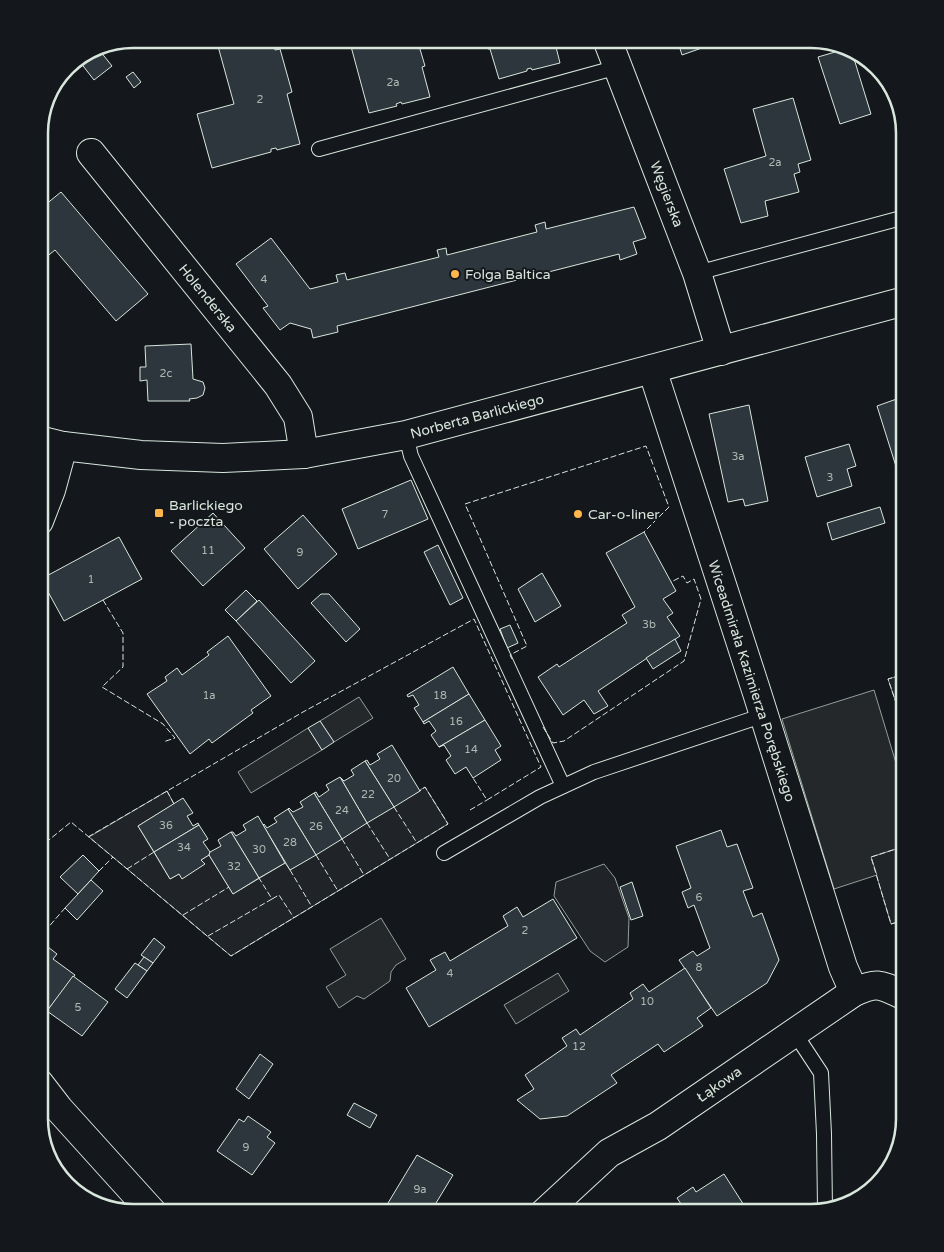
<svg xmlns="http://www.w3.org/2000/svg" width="944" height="1252" font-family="'Varela Round',sans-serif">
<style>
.green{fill:#202428;stroke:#939e99}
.parking{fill:#24282b;stroke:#939e99}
.building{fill:#2c363c;stroke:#d8e6dc}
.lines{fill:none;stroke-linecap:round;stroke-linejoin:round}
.lane-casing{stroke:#d8e6dc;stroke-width:16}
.street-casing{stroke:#d8e6dc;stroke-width:30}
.secondary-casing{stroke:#d8e6dc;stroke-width:30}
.lane{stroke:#14181c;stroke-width:14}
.street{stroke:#14181c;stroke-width:28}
.secondary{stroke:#14181c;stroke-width:28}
.fence{stroke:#d8e6dc;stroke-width:1;stroke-dasharray:6 2.5;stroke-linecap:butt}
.poi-dot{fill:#ffb74d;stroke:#14181c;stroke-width:2}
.labels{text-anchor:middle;stroke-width:4;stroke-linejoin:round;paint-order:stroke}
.number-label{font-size:11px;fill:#adbab4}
.street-label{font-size:14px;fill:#d8e6dc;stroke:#14181c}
.poi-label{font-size:14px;fill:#d8e6dc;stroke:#14181c;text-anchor:start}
.rim{fill:none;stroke:#d8e6dc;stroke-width:2.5}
</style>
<rect width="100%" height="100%" fill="#14181c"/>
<g class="green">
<path d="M905 674V729L888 679Z"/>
<path d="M425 787 448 824 231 956 89 837 167 791 174 804 138 826 170 879 179 874 182 878 204 864 201 860 209 855 233 894 285 863 290 870Z"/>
<path d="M905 846V920L891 924 871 857Z"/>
<path d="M604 864 615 878 629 918 628 947 605 962 590 951 554 896 556 882Z"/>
</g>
<g class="parking">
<path d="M874 690 905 793V846L871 857 877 875 834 889 782 719Z"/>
<path d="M359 697 373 718 334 742 320 721Z"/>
<path d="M308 728 322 750 251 793 238 772Z"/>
<path d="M381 918 406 959 396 965 391 972 390 981 364 999 357 996 339 1008 326 987 346 975 330 949Z"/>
<path d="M558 973 569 991 516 1024 504 1005Z"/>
</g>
<g class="building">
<path d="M216 39H272L275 50 280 49 292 92 287 94 300 144 277 150 276 148 271 149V152L212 168 197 114 234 104Z"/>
<path d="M349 39H417L425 66 422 67 430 97 402 104 401 102 396 104 397 106 369 113Z"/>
<path d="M485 39H554L560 63 532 70 531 68 527 69V71L499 79 490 49H488Z"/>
<path d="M677 39H715L716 43 682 55Z"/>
<path d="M849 48 851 49 871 114 840 124 818 57Z"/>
<path d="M100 51 112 66 94 80 80 62 89 55Z"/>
<path d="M133 72 141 82 134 88 126 77Z"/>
<path d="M793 98 811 160 798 164 800 172 794 174 799 192 765 201 768 216 741 223 724 169 766 156 753 109Z"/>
<path d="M61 192 148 294 116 321 55 250 39 263V210Z"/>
<path d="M634 207 646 238 633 242 637 254 620 260 619 254 337 326 338 332 313 338 311 329 290 323 280 330 263 308 268 306 236 264 271 238 310 289 338 282 336 275 345 273 347 280 439 257 437 250 446 248 447 255 537 232 535 225 545 222 546 229Z"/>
<path d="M191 344 193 379 203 382 205 388 203 395 197 398 189 399 190 401H148L147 380 140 381V367H146L145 346Z"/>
<path d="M905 396V473L899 476 877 406Z"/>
<path d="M749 405 768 501 745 506 743 499 728 502 709 414Z"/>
<path d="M849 444 856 466 847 469 852 486 817 497 805 457Z"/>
<path d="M411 480 428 519 358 549 342 509Z"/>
<path d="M880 507 885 523 832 540 827 523Z"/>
<path d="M213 513 245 548 203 586 171 551Z"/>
<path d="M303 515 337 554 298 589 264 549Z"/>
<path d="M644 532 676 591 663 599 673 613 667 617 680 636 598 691 608 706 594 714 584 700 563 715 538 677 557 664 559 667 627 623 622 615 635 607 606 553Z"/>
<path d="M119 537 142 579 64 621 41 579Z"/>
<path d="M438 545 463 598 450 605 424 552Z"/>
<path d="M542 573 561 606 535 622 518 589Z"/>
<path d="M246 590 257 601 236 621 225 610Z"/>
<path d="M321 594H329L360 629 346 642 311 603Z"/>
<path d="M259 600 315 661 291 683 236 621Z"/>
<path d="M510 625 518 643 507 648 500 629Z"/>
<path d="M228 636 271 696 251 710 253 713 212 743 209 739 190 754 147 694 167 681 165 677 177 668 182 675 209 655 207 652Z"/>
<path d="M675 639 681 651 653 669 646 658Z"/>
<path d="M453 667 469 694 423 722 414 708 419 705 413 695 408 697 407 695Z"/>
<path d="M469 694 485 720 439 747 431 735 436 731 429 721 424 724 423 722Z"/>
<path d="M485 720 501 746 495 750 501 760 473 778 466 767 455 774 446 760 451 756 444 745 439 747Z"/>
<path d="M320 721 334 742 322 750 308 728Z"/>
<path d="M392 745 420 791 394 807 365 761 367 760 370 765 380 759 377 754Z"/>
<path d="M365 761 394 807 367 823 340 777 344 781 354 775 351 770Z"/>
<path d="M340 777 367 823 342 839 314 793 316 792 319 797 329 790 326 785Z"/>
<path d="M314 793 342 839 316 855 288 809 289 808 293 812 303 807 300 802Z"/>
<path d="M183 798 193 813 187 816 193 826 198 823 199 825 154 852 138 826Z"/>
<path d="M288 809 316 855 290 870 263 825 264 824 267 828 277 822 274 818Z"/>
<path d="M258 816 285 863 259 878 231 832H233L236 836 246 830 243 825Z"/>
<path d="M199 825 208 839 203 842 210 852 209 855 201 860 205 864 182 879 179 874 170 879 154 852Z"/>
<path d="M721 830 727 847 737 844 753 888 743 891 753 917 762 913 779 960 767 983 717 1016 679 960 693 951 697 956 710 948 694 905 688 908 682 892 691 888 676 846Z"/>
<path d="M231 832 259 878 233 894 209 855 210 852 221 846 218 840Z"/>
<path d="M83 855 99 871 78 894 60 877Z"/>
<path d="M91 880 103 891 77 920 65 908Z"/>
<path d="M632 882 643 916 631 920 620 887Z"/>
<path d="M553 899 577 938 429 1027 406 988 436 970 430 960 445 952 450 961 508 926 503 916 517 907 523 917Z"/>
<path d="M154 938 165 947 153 963 141 955Z"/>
<path d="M48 947 57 954 53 959 75 975 47 1011 39 1005V957Z"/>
<path d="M144 957 153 963 147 971 138 965Z"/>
<path d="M135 963 147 971 127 998 115 989Z"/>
<path d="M685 968 711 1008 697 1018 703 1026 664 1052 658 1044 611 1075 617 1083 567 1116 540 1119 517 1100 534 1089 525 1075 567 1046 562 1038 576 1029 580 1035 633 999 630 993 643 984 649 992Z"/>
<path d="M73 976 108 1002 82 1036 47 1011Z"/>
<path d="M260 1054 273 1064 249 1099 236 1089Z"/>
<path d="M354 1103 377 1115 370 1128 347 1115Z"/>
<path d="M248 1116 271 1132 267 1137 275 1143 252 1175 217 1151 239 1119 244 1122Z"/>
<path d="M417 1155 453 1175 430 1213H382Z"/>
<path d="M724 1174 749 1213H687L677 1198 693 1187 696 1192Z"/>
</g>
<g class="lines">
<defs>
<g id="lane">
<path d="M319 149 618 67"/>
<path d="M697 273 905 217"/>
<path d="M406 435 411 456 563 786"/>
<path d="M444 853 540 797 594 772 764 715"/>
<path d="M794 1032 821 1073 824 1134 825 1209"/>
</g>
<g id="street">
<path d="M607 39 697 273 721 351"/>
<path d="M91 153 278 385 298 417 304 454"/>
<path d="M652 369 757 693 843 967 854 992"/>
<path d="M39 521 51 490 63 446"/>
<path d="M39 1083 59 1109 153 1213"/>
<path d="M544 1213 609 1153 658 1126 854 992C879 981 881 985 905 996"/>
</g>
<path id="secondary" d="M39 440 63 446 141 455 223 458 304 454 406 435 905 301"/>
</defs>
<use href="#lane" class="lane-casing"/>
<use href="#street" class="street-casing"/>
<use href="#secondary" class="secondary-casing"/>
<use href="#lane" class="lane"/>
<use href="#street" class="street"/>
<use href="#secondary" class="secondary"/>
<g class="fence">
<path d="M103 600 123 633V667L102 687 163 724 175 738 163 742"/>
<path d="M512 659 510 655 527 646 465 504 646 446 669 507 644 532"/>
<path d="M543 727 553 743 564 741 684 661 701 599 694 579 687 583 683 576 671 582"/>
<path d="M905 729 888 679 905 674"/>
<path d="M167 791 174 804"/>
<path d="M394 807 417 843"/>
<path d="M470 810 487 800"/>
<path d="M367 823 390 859"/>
<path d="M88 837 303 712 474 619 541 767 487 800 473 778"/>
<path d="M342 839 364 875"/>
<path d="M39 848 71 822 231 956 448 824 425 787 420 791"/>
<path d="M316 855 338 891"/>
<path d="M127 869 154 852"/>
<path d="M290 870 312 907"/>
<path d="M99 871 113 857"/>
<path d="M272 899 279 895 294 918"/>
<path d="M183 915 229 887"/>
<path d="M905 920 891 924 871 857 905 846"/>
<path d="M208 936 272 899 259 878"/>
<path d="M39 938 65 908"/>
<path d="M39 1021 47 1011"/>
</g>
</g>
<g class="poi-dot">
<circle cx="455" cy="274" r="5"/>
<rect x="154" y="508" width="10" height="10" rx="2.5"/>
<circle cx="578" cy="514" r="5"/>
</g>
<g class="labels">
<g class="number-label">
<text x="393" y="86">2a</text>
<text x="260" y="103">2</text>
<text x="775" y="166">2a</text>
<text x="264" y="283">4</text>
<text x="166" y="377">2c</text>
<text x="738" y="460">3a</text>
<text x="830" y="481">3</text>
<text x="385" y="518">7</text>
<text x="208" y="554">11</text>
<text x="300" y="556">9</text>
<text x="91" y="583">1</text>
<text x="649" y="628">3b</text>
<text x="209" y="699">1a</text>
<text x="440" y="699">18</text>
<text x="456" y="725">16</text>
<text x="471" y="753">14</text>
<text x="394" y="782">20</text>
<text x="368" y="798">22</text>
<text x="342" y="814">24</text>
<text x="166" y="829">36</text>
<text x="316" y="830">26</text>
<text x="290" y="846">28</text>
<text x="184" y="851">34</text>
<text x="259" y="853">30</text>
<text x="234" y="870">32</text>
<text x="699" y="901">6</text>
<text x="525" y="934">2</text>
<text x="699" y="971">8</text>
<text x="450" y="977">4</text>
<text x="647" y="1005">10</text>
<text x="78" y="1011">5</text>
<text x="579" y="1050">12</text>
<text x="246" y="1151">9</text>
<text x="420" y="1193">9a</text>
</g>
<g class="street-label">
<text transform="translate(667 194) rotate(69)" y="5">Węgierska</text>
<text transform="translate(208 298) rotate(51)" y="5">Holenderska</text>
<text transform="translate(477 416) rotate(-15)" y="5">Norberta Barlickiego</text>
<text transform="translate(752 681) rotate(72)" y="5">Wiceadmirała Kazimierza Porębskiego</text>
<text transform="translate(719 1084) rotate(-35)" y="5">Łąkowa</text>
</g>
<g class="poi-label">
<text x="465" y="279">Folga Baltica</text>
<text x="169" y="510">Barlickiego<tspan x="169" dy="16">- poczta</tspan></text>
<text x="588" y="519">Car-o-liner</text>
</g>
</g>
<path d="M0 0H944V1252H0ZM133 48H811A85 85 0 0 1 896 133V1119A85 85 0 0 1 811 1204H133A85 85 0 0 1 48 1119V133A85 85 0 0 1 133 48Z" fill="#14181c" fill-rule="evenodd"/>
<path class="rim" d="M133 48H811A85 85 0 0 1 896 133V1119A85 85 0 0 1 811 1204H133A85 85 0 0 1 48 1119V133A85 85 0 0 1 133 48Z"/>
</svg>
